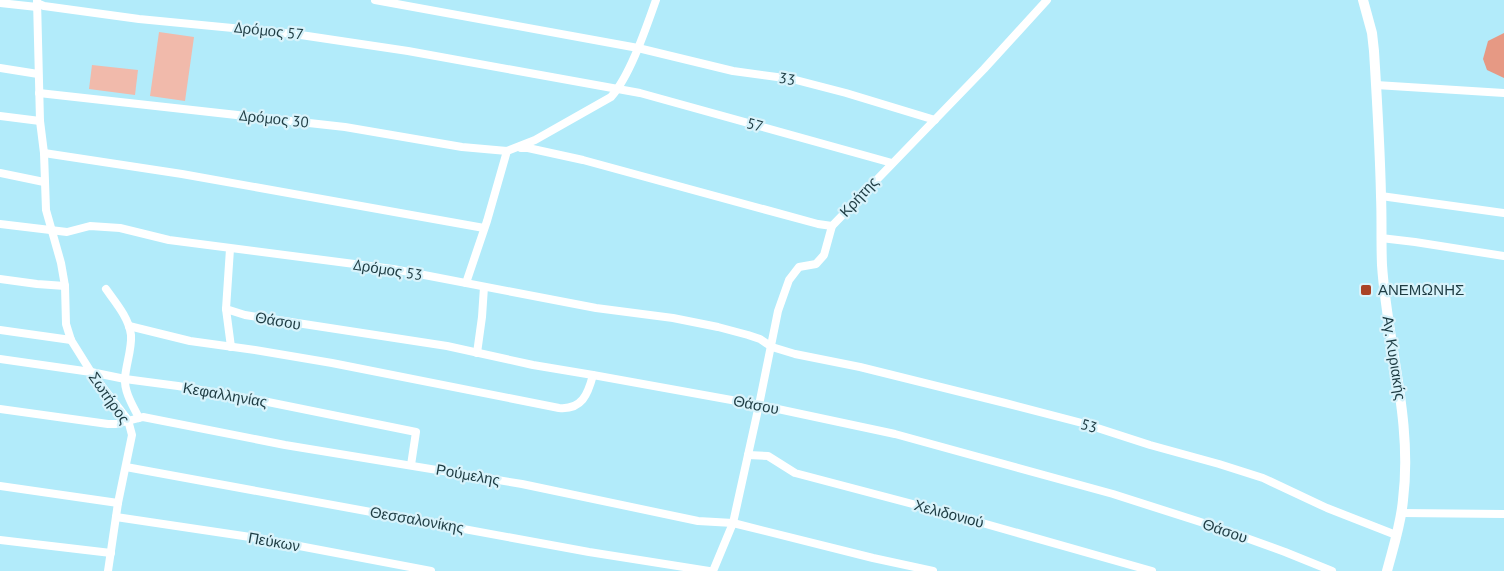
<svg xmlns="http://www.w3.org/2000/svg" width="1504" height="571" font-family="'PT Sans',sans-serif">
<style>
.green{fill:#f1baab}
.forest{fill:#e69984}
.lines{fill:none;stroke-linecap:round;stroke-linejoin:round}
.minor{stroke:#fff;stroke-width:8}
.tertiary{stroke:#fff;stroke-width:10}
.poi-dot{fill:#aa4225;stroke:#d8f3fb;stroke-width:2}
.labels{text-anchor:middle;stroke-width:4.5;stroke-linejoin:round;paint-order:stroke}
.street-label{font-size:15px;fill:#1e3c43;stroke:#d8f3fb}
.poi-label{font-size:15px;fill:#1e3c43;stroke:#d8f3fb;text-anchor:start}
</style>
<rect width="100%" height="100%" fill="#b2ebfa"/>
<g class="green">
<path d="M159 32 194 37 185 101 150 96Z"/>
<path d="M92 65 138 70 135 95 89 89Z"/>
</g>
<path class="forest" d="M1504 33V78L1487 70 1483 59 1488 41Z"/>
<g class="lines">
<g class="minor">
<path d="M37 0 40 121 44 153 46 210 61 263 65 286 66 324 71 340 91 372 128 420 132 435 118 503 108 571"/>
<path d="M375 0 638 48 733 71 792 79 846 93 935 120"/>
<path d="M0 3 37 7"/>
<path d="M37 3 44 6 139 19 294 34 408 51 640 93 892 163"/>
<path d="M0 68 38 74"/>
<path d="M1376 85 1504 93"/>
<path d="M39 93 345 127 462 147 507 151 535 140 611 97C630 76 646 28 656 0"/>
<path d="M0 116 40 121"/>
<path d="M521 148H528L583 160 818 224 832 226"/>
<path d="M44 153 182 174 484 228"/>
<path d="M0 173 44 182"/>
<path d="M1381 196 1504 213"/>
<path d="M0 224 67 232 90 226 120 228 169 240 393 269 596 308 673 318 718 327 748 335 760 339 772 347 795 354 860 367 1005 403 1082 423 1150 445 1219 464 1263 478 1327 508 1396 535"/>
<path d="M1381 238 1415 242 1504 256"/>
<path d="M230 249 226 309 245 315 447 346 533 365 593 375 759 405 895 434 1113 494 1213 526 1285 552 1332 571"/>
<path d="M0 279 37 284 65 286"/>
<path d="M466 283 487 221 507 151"/>
<path d="M106 289C116 303 129 318 131 335 132 349 126 364 125 378 124 392 133 406 139 418"/>
<path d="M226 309 231 347"/>
<path d="M129 326 190 341 255 350 332 363 559 408C582 410 588 394 593 375"/>
<path d="M0 330 71 340"/>
<path d="M477 353 482 317 484 287"/>
<path d="M0 359 91 372 125 379 178 386 263 401 416 432 411 465"/>
<path d="M0 409 108 424H116L143 417 285 445 522 484 698 521 733 523 873 558 933 571"/>
<path d="M748 455 768 456 795 473 947 513 1152 571"/>
<path d="M126 467 589 552 709 571"/>
<path d="M0 486 118 503"/>
<path d="M1401 513 1504 514"/>
<path d="M116 517 257 538 431 571"/>
<path d="M0 540 111 553"/>
<path d="M713 571 733 523 759 405 778 311 789 280 799 267 816 264 824 255 832 226 984 69 1047 0"/>
</g>
<path class="tertiary" d="M1363 0 1372 33 1374 51C1377 99 1380 148 1381 196 1382 219 1381 242 1382 265 1387 343 1413 421 1403 500 1401 524 1393 548 1387 571"/>
</g>
<rect class="poi-dot" x="1360" y="284" width="12" height="12" rx="3"/>
<g class="labels">
<g class="street-label">
<text transform="translate(269 31) rotate(6)" y="5">Δρόμος 57</text>
<text transform="translate(787 79) rotate(10)" y="5">33</text>
<text transform="translate(274 119) rotate(6)" y="5">Δρόμος 30</text>
<text transform="translate(755 125) rotate(15)" y="5">57</text>
<text transform="translate(859 197) rotate(-47)" y="5">Κρήτης</text>
<text transform="translate(388 270) rotate(9)" y="5">Δρόμος 53</text>
<text transform="translate(278 321) rotate(10)" y="5">Θάσου</text>
<text transform="translate(1394 358) rotate(81)" y="5">Αγ. Κυριακής</text>
<text transform="translate(225 395) rotate(10)" y="5">Κεφαλληνίας</text>
<text transform="translate(109 398) rotate(55)" y="5">Σωτήρος</text>
<text transform="translate(756 405) rotate(11)" y="5">Θάσου</text>
<text transform="translate(1089 426) rotate(17)" y="5">53</text>
<text transform="translate(468 475) rotate(10)" y="5">Ρούμελης</text>
<text transform="translate(949 514) rotate(15)" y="5">Χελιδονιού</text>
<text transform="translate(417 520) rotate(10)" y="5">Θεσσαλονίκης</text>
<text transform="translate(1225 531) rotate(19)" y="5">Θάσου</text>
<text transform="translate(274 542) rotate(10)" y="5">Πεύκων</text>
</g>
<g class="poi-label">
<text x="1378" y="295">ΑΝΕΜΩΝΗΣ</text>
</g>
</g>
</svg>
